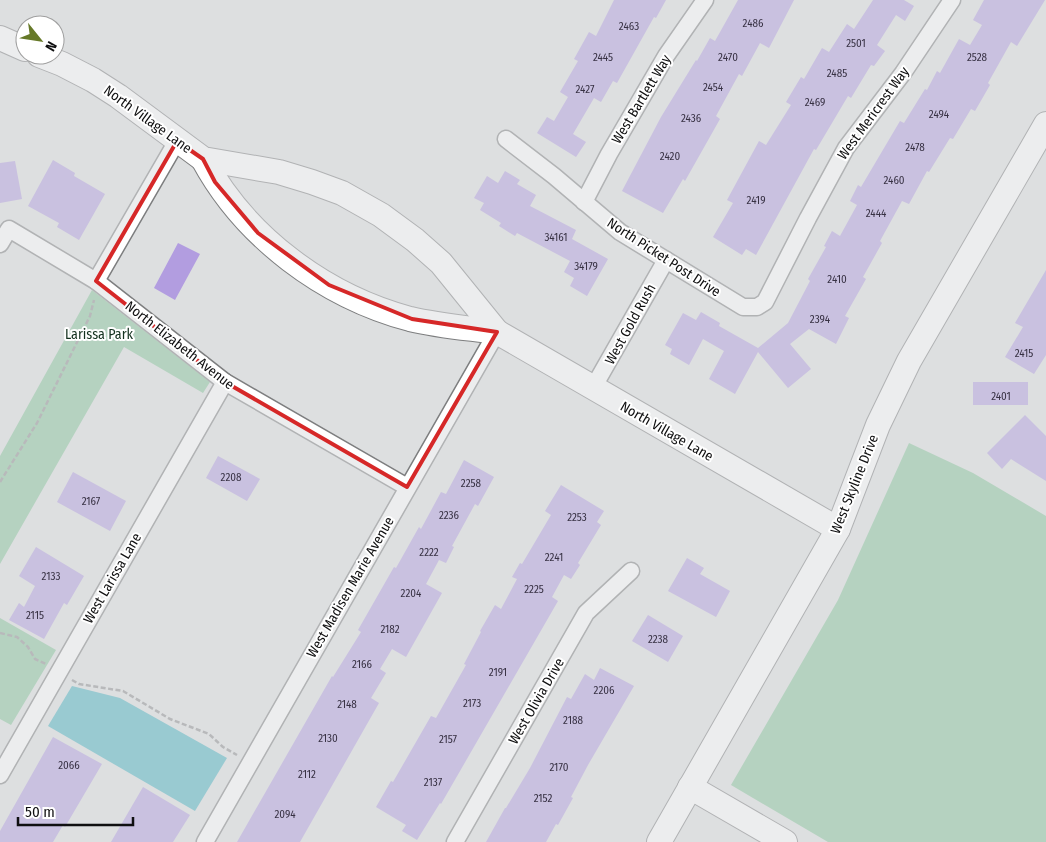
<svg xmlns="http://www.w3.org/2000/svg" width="1046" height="842" font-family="'Fira Sans Condensed',sans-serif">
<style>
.green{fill:#86c499}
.water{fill:#47b1bf}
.building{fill:#b29de0}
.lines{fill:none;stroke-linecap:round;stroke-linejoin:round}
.street-casing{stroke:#7d7e7f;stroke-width:19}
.secondary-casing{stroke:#7d7e7f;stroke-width:26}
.path{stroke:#8c8d8e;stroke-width:2.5;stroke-dasharray:5 2.5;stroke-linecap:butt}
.street{stroke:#fff;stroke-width:16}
.secondary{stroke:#fff;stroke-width:24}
.marked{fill:none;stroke:#d62828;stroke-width:4;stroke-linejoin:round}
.labels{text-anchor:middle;stroke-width:4;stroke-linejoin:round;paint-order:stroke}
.number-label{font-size:11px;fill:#383244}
.street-label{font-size:14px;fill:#0f0f10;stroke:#fff}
.park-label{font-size:14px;fill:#13311e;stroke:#fff}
</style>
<rect width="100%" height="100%" fill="#dddfe0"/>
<g class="green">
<path d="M92 290 210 382 203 393 124 347 0 564V456Z"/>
<path d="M909 443 973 473 1046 516V842H828L731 785 838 600Z"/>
<path d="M0 618 56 650 11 725 0 719Z"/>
</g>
<path class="water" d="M72 686 120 698 227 758 195 811 48 726Z"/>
<g class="building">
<path d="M614 0H666L656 18 654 17 617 83 613 81 601 102 594 98 573 134 586 142 576 157 537 133 547 117 554 121 568 97 560 92 578 61 574 59 589 32 596 36Z"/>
<path d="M738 0H794L769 48 760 43 742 76 739 74 716 116 720 119 685 181 683 179 663 213 622 191 661 117 696 60 697 61 710 38 715 41Z"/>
<path d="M873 0H904L914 6 905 21 896 15 877 45 885 51 874 66 871 65 851 98 848 96 816 150 814 149 756 255 746 249 742 255 713 237 733 203 727 200 759 141 766 145 791 105 786 102 801 77 804 79 822 48 829 52 847 24 854 29Z"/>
<path d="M984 0H1045L1017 46 1011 42 988 83 990 85 975 111 971 109 953 139 950 138 929 172 927 171 909 204 902 201 880 241 882 243 863 277 866 279 845 316 849 318 836 344 809 329 790 344 811 369 788 388 758 352 735 394 709 379 724 351 703 339 689 365 670 354 672 349 665 345 683 313 696 320 701 312 720 323 719 326 758 348 788 323 810 281 808 279 826 247 824 246 832 231 840 236 857 205 850 201 858 185 861 187 900 121 904 123 925 89 927 90 937 71 940 73 959 39 970 45 982 25 973 20Z"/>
<path d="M53 160 75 173 74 176 105 194 79 240 57 227 59 223 28 206Z"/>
<path d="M15 161 22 199 0 203V163Z"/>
<path d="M505 171 520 180 517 184 536 195 530 206 576 230 572 239 608 259 587 296 570 286 574 278 564 272 570 261 517 233 515 236 499 226 501 223 480 210 484 203 474 198 487 176 498 183Z"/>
<path d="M178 243 200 254 175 300 154 288Z"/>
<path d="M1046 270V355L1034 374 1005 357 1023 327 1015 323Z"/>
<rect x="973" y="382" width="55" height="23"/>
<path d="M1025 415 1046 436V481L1011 459 1002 469 987 453Z"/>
<path d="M218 456 260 479 247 501 206 478Z"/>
<path d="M464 460 494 477 478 506 475 504 452 546 454 547 446 563 439 560 426 584 442 593 406 657 392 649 380 669 386 673 371 698 379 703 300 842H237L332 676 333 677 361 632 358 630 394 567 396 568 419 527 421 529 441 492 446 494Z"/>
<path d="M73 472 126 501 110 531 57 502Z"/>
<path d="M561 485 604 511 597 522 601 525 578 563 580 565 571 579 564 575 552 597 558 601 441 804 440 803 417 840 402 831 406 825 376 807 391 781 393 782 431 716 436 718 466 665 464 664 481 632 480 631 495 605 501 609 517 579 512 577 520 563 522 564 551 515 545 511Z"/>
<path d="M36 547 84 576 67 605 64 603 44 639 9 620 19 603 24 607 35 586 19 576Z"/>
<path d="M687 558 704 568 700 574 730 591 716 617 668 591Z"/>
<path d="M648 615 683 636 668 662 632 641Z"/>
<path d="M600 668 634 686 588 765 571 797 573 798 558 825 556 824 546 842H486L505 808H506L530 768 567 697 571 699 585 674 594 680Z"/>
<path d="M53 737 102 764 65 827 63 825 53 842H0V831Z"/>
<path d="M143 787 190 815 173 842H111Z"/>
</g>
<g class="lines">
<defs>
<g id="street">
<path d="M506 139 554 176 620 232 743 307H757L765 302 808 218 846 148 903 73 952 0"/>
<path d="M584 202 609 154 666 56 705 0"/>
<path d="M0 244 9 229 96 281 225 382 407 487"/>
<path d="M96 281 177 141"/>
<path d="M593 388 666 260"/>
<path d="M0 775 225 382"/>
<path d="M205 842 497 332"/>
<path d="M455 842 586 613 631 571"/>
</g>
<g id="secondary">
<path d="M0 38 25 49"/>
<path d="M39 55 62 64 93 80 118 96 203 159 279 172 312 182 342 193 381 215 415 240 441 263 497 332 838 529"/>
<path d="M203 159C245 237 324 296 410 319 439 326 468 328 497 332"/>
<path d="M690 787 785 842"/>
<path d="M659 842 838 529 878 425 909 361 1046 124"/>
</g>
</defs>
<use href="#street" class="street-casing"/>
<use href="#secondary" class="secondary-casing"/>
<g class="path">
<path d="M0 482 37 423 90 316 94 300"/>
<path d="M0 633 17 637 28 647 35 659 46 664"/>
<path d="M72 680 79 684 123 691 170 719 209 734 223 747 237 755"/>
</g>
<use href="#street" class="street"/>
<use href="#secondary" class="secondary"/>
</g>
<path d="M0 0H1046V842H0ZM177 141 203 159 215 182 258 233 329 285 412 319 497 332 407 487 225 382 96 281Z" fill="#dddfe0" fill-opacity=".55" fill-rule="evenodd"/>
<path class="marked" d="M177 141 203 159 215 182 258 233 329 285 412 319 497 332 407 487 225 382 96 281Z"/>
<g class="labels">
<g class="number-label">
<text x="753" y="27">2486</text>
<text x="629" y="30">2463</text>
<text x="856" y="47">2501</text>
<text x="603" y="61">2445</text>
<text x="728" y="61">2470</text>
<text x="977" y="61">2528</text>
<text x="837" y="77">2485</text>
<text x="713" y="91">2454</text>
<text x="585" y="93">2427</text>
<text x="815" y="106">2469</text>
<text x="939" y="118">2494</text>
<text x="691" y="122">2436</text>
<text x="915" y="151">2478</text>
<text x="670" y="160">2420</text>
<text x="894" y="184">2460</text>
<text x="756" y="204">2419</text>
<text x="876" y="217">2444</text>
<text x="556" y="241">34161</text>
<text x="586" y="270">34179</text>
<text x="837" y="283">2410</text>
<text x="820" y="323">2394</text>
<text x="1024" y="357">2415</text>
<text x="1001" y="400">2401</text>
<text x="231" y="481">2208</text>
<text x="471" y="487">2258</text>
<text x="91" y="505">2167</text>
<text x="449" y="519">2236</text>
<text x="577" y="521">2253</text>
<text x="429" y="556">2222</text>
<text x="554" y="561">2241</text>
<text x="51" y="580">2133</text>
<text x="534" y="593">2225</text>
<text x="411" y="597">2204</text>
<text x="35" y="619">2115</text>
<text x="390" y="633">2182</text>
<text x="658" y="643">2238</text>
<text x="362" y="668">2166</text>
<text x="498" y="676">2191</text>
<text x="604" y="694">2206</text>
<text x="472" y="707">2173</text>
<text x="347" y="708">2148</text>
<text x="573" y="724">2188</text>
<text x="328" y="742">2130</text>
<text x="448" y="743">2157</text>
<text x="69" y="769">2066</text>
<text x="559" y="771">2170</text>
<text x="307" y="778">2112</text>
<text x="433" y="786">2137</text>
<text x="543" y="802">2152</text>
<text x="285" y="818">2094</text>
</g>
<g class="street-label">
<text transform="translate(641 99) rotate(-59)" y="5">West Bartlett Way</text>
<text transform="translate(873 113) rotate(-54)" y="5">West Mericrest Way</text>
<text transform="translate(148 119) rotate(36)" y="5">North Village Lane</text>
<text transform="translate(664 257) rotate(33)" y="5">North Picket Post Drive</text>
<text transform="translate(630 324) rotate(-61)" y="5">West Gold Rush</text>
<text transform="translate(180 345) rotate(38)" y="5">North Elizabeth Avenue</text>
<text transform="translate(667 431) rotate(30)" y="5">North Village Lane</text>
<text transform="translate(854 484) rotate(-68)" y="5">West Skyline Drive</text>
<text transform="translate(112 578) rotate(-60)" y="5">West Larissa Lane</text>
<text transform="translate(350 587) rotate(-60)" y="5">West Madisen Marie Avenue</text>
<text transform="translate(536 701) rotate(-60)" y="5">West Olivia Drive</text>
</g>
<g class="park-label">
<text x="99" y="339">Larissa Park</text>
</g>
</g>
<g transform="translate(40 40) rotate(120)"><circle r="24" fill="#ffffff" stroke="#9f9f9f"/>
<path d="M0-4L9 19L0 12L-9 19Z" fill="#667928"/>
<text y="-8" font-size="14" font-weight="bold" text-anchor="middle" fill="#0f0f10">N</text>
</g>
<path d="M18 817v8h115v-8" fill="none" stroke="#0f0f10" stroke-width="2.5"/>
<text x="25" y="817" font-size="15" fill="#0f0f10" stroke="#ffffff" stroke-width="4" paint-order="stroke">50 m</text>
</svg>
